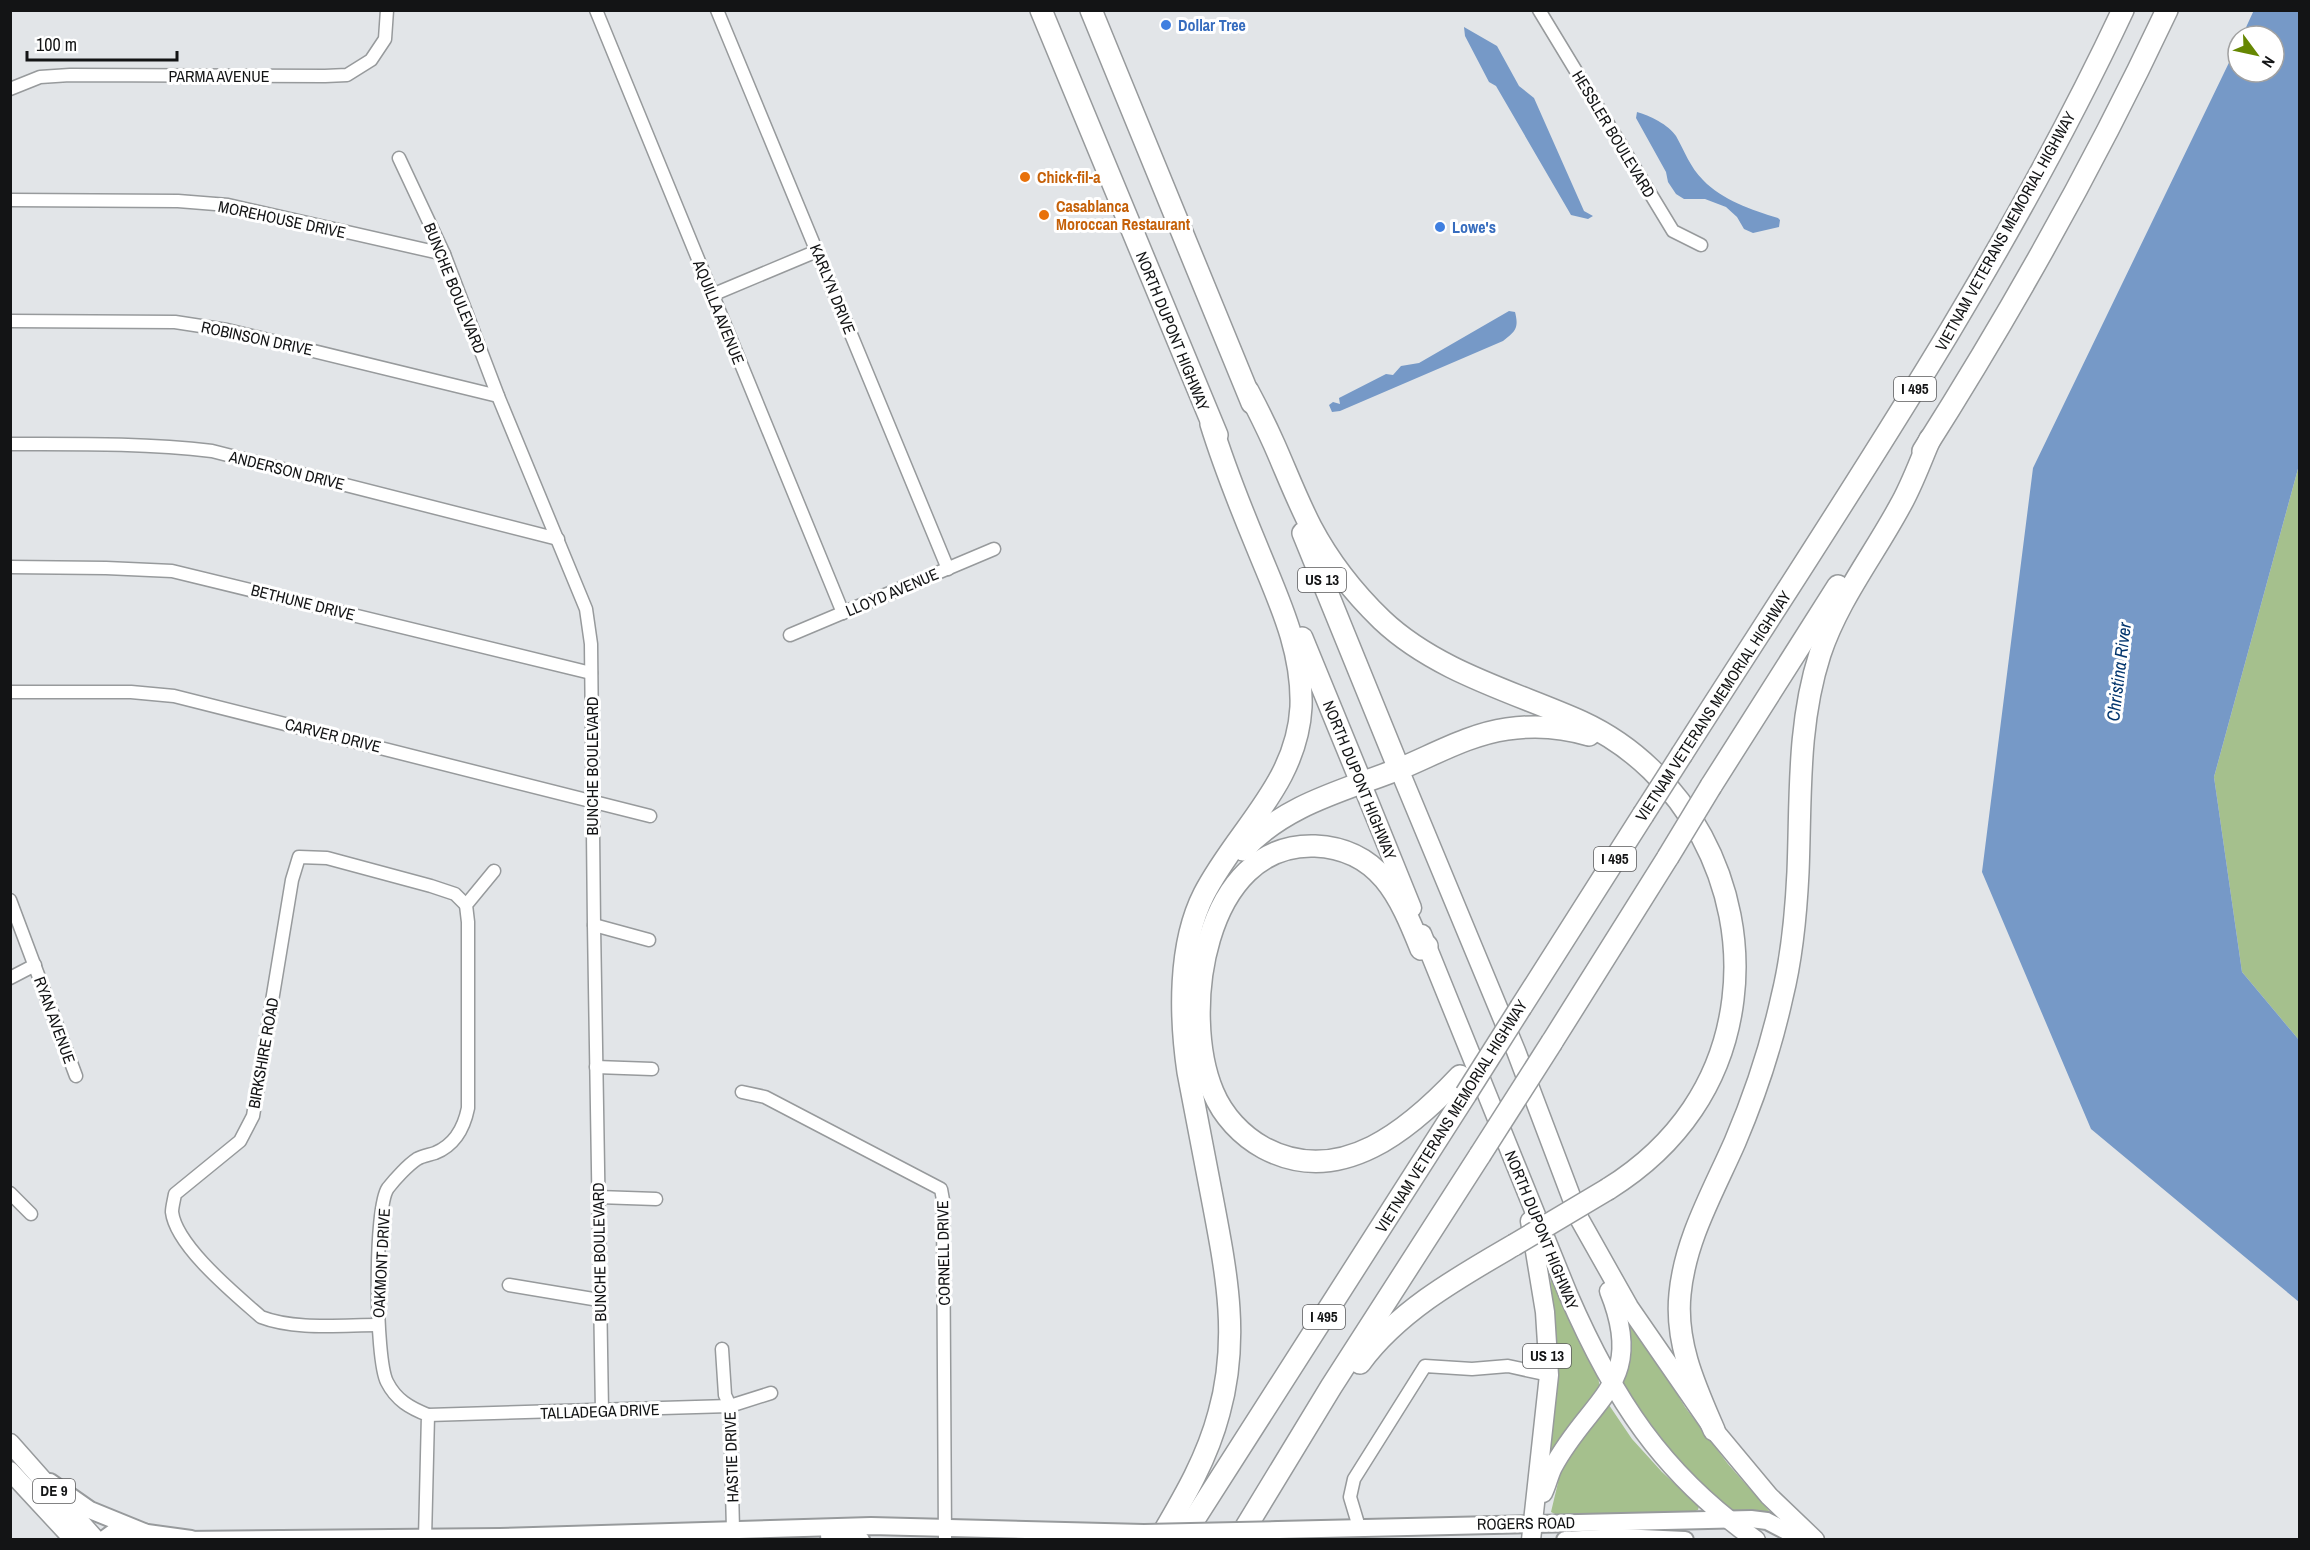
<svg xmlns="http://www.w3.org/2000/svg" width="2310" height="1550" font-family="'Archivo Narrow',sans-serif">
<style>
.green{fill:#a5c08d}
.water{fill:#7699c7}
.lines{fill:none;stroke-linecap:round;stroke-linejoin:round}
.street-casing{stroke:#979a9c;stroke-width:15}
.secondary-casing{stroke:#979a9c;stroke-width:20}
.primary-casing{stroke:#979a9c;stroke-width:21}
.highway-casing{stroke:#979a9c;stroke-width:24}
.street{stroke:#fff;stroke-width:12}
.secondary{stroke:#fff;stroke-width:16}
.primary{stroke:#fff;stroke-width:18}
.highway{stroke:#fff;stroke-width:21}
.secondary-bridge-casing{stroke:#979a9c;stroke-width:20;stroke-linecap:butt}
.highway-bridge-casing{stroke:#979a9c;stroke-width:24;stroke-linecap:butt}
.secondary-bridge{stroke:#fff;stroke-width:16}
.highway-bridge{stroke:#fff;stroke-width:21}
.shop-dot{fill:#3f7fe0;stroke:#fff;stroke-width:2}
.food-dot{fill:#e8710a;stroke:#fff;stroke-width:2}
.labels{text-anchor:middle;stroke-width:6;stroke-linejoin:round;paint-order:stroke}
.shield{fill:#fff;stroke:#5a5a5b;stroke-width:1.5}
.shield-label{font-size:15px;font-weight:bold;fill:#131415}
.shop-label{font-size:16px;font-weight:bold;fill:#366cbe;stroke:#fff;text-anchor:start}
.street-label{font-size:16px;fill:#131415;stroke:#fff}
.food-label{font-size:16px;font-weight:bold;fill:#c56008;stroke:#fff;text-anchor:start}
.water-label{font-size:18px;font-style:italic;fill:#03366e;stroke:#fff}
</style>
<rect width="100%" height="100%" fill="#e2e5e8"/>
<g class="green">
<path d="M2299 465V1040L2242 972 2214 777Z"/>
<path d="M1550 1272 1581 1343 1598 1376 1600 1389 1553 1457 1547 1455 1555 1409 1558 1370Z"/>
<path d="M1627 1320H1632L1685 1407 1728 1464 1771 1513 1731 1511 1679 1461 1640 1410 1621 1380Z"/>
<path d="M1609 1405 1632 1439 1662 1472 1699 1506 1698 1510 1690 1513 1557 1515 1551 1512 1561 1470 1567 1460Z"/>
</g>
<g class="water">
<path d="M2254 10 2299 11V465L2214 777 2242 972 2299 1040V1302L2091 1129 1982 872 2033 468 2238 44V72H2274V36H2242Z"/>
<path d="M1464 27 1497 46 1519 86 1534 98 1584 211 1593 216 1588 219 1571 215 1496 86 1489 82 1465 36Z"/>
<path d="M1637 112C1649 115 1669 125 1676 136 1685 152 1690 167 1703 180 1722 200 1752 210 1778 218L1780 220 1779 227 1753 233 1744 229 1737 217 1726 207 1705 199H1684L1676 194 1668 182 1666 172 1636 118Z"/>
<path d="M1509 311 1515 312C1519 328 1516 331 1503 341L1340 411 1332 412 1329 405 1333 402 1340 404 1339 398 1386 374 1393 375 1401 366 1419 363Z"/>
</g>
<g class="lines">
<defs>
<g id="street">
<path d="M596 10 843 613"/>
<path d="M717 10 948 569"/>
<path d="M1539 10 1673 231 1701 245"/>
<path d="M10 89 40 77 70 75 325 76 347 75 371 60 385 39 387 10"/>
<path d="M399 158 444 254 498 396 586 609 591 644 594 925 602 1411"/>
<path d="M10 200 178 201 228 205 444 254"/>
<path d="M712 295 817 251"/>
<path d="M10 321 175 322 227 330 498 396"/>
<path d="M10 444C78 444 145 443 212 451L558 539"/>
<path d="M10 567 106 568 172 571 591 673"/>
<path d="M790 635 994 549"/>
<path d="M10 692H131L174 696 650 816"/>
<path d="M10 900 76 1076"/>
<path d="M594 925 649 940"/>
<path d="M10 978 35 965"/>
<path d="M596 1067 652 1069"/>
<path d="M742 1092 765 1097 941 1189 943 1200 945 1540"/>
<path d="M10 1193 31 1214"/>
<path d="M598 1197 656 1199"/>
<path d="M509 1285 599 1300"/>
<path d="M378 1325C341 1325 294 1330 261 1317 235 1294 176 1246 172 1212 172 1207 174 1200 175 1194L240 1141 253 1116 292 880 299 857 327 858 431 886 455 894 466 905"/>
<path d="M722 1349 725 1395 730 1406 733 1530"/>
<path d="M428 1415 730 1406 771 1393"/>
<path d="M1359 1527 1350 1497 1354 1479 1425 1366 1472 1369 1508 1366 1549 1375"/>
<path d="M425 1539 428 1415C410 1408 396 1400 387 1382 375 1359 374 1207 388 1188 395 1179 408 1165 417 1159 422 1156 429 1155 435 1153 455 1145 464 1128 468 1108V922L466 905 494 871"/>
</g>
<g id="secondary">
<path d="M50 1482 90 1510 144 1532"/>
<path d="M1278 1530 1751 1519 1767 1521 1804 1540"/>
<path d="M829 1536 861 1540"/>
<path d="M103 1540 114 1532 126 1530 191 1539"/>
<path d="M183 1540 500 1537 871 1526 1144 1533"/>
<path d="M1565 1540 1619 1537 1685 1540"/>
</g>
<g id="primary">
<path d="M1399 769 1516 1051 1580 1220 1629 1307 1714 1430 1769 1496 1815 1540"/>
<path d="M1361 782 1412 908"/>
<path d="M1422 934 1568 1294C1613 1398 1662 1474 1756 1540"/>
<path d="M1530 1221 1545 1312 1549 1375 1531 1540"/>
<path d="M10 1443 96 1540"/>
<path d="M10 1471 74 1540"/>
<path d="M1543 1493C1547 1485 1549 1475 1553 1467 1591 1396 1647 1385 1609 1291"/>
</g>
<g id="highway">
<path d="M1041 10 1217 435"/>
<path d="M1091 10 1252 403"/>
<path d="M1248 391C1257 408 1266 426 1274 444 1286 471 1297 500 1311 527 1329 561 1355 594 1382 620 1437 672 1515 692 1582 722 1686 770 1747 887 1733 999 1723 1082 1677 1146 1608 1189"/>
<path d="M1923 451C2013 309 2095 163 2167 10"/>
<path d="M1303 533 1399 769"/>
<path d="M1302 638 1361 782"/>
<path d="M1682 754C1837 511 2000 272 2123 10"/>
<path d="M1711 786 1838 586"/>
<path d="M1243 850C1286 803 1347 790 1404 767 1437 753 1471 734 1507 729 1534 725 1563 727 1589 735"/>
<path d="M1427 946 1421 949C1400 897 1380 849 1315 846 1203 842 1180 1014 1213 1092 1223 1116 1242 1136 1264 1148 1341 1189 1411 1128 1460 1076"/>
<path d="M1521 1007 1643 815"/>
<path d="M1552 1042 1668 857"/>
<path d="M1360 1363C1398 1311 1459 1277 1514 1245"/>
<path d="M1714 1430C1695 1386 1675 1343 1680 1294 1685 1240 1713 1192 1735 1142 1755 1095 1771 1047 1782 997 1792 957 1796 914 1798 872 1801 799 1797 725 1820 654 1838 600 1873 556 1900 506 1912 485 1920 462 1930 439"/>
<path d="M1159 1540C1183 1499 1207 1459 1219 1413 1240 1338 1226 1271 1212 1197 1204 1155 1196 1114 1188 1072 1180 1017 1178 945 1204 894 1237 830 1297 784 1301 707 1303 649 1278 599 1257 547 1240 506 1224 466 1211 424"/>
<path d="M1181 1540 1466 1094"/>
<path d="M1238 1540 1331 1387 1480 1155"/>
</g>
</defs>
<use href="#street" class="street-casing"/>
<use href="#secondary" class="secondary-casing"/>
<use href="#primary" class="primary-casing"/>
<use href="#highway" class="highway-casing"/>
<use href="#street" class="street"/>
<use href="#secondary" class="secondary"/>
<use href="#primary" class="primary"/>
<use href="#highway" class="highway"/>
<defs>
<path id="secondary-bridge" d="M1144 1533 1278 1530"/>
<g id="highway-bridge">
<path d="M1643 815 1682 754"/>
<path d="M1668 857 1711 786"/>
<path d="M1466 1094 1521 1007"/>
<path d="M1480 1155 1552 1042"/>
<path d="M1514 1245 1608 1189"/>
</g>
</defs>
<use href="#secondary-bridge" class="secondary-bridge-casing"/>
<use href="#highway-bridge" class="highway-bridge-casing"/>
<use href="#secondary-bridge" class="secondary-bridge"/>
<use href="#highway-bridge" class="highway-bridge"/>
</g>
<g class="shop-dot">
<circle cx="1166" cy="25" r="6"/>
<circle cx="1440" cy="227" r="6"/>
</g>
<g class="food-dot">
<circle cx="1025" cy="177" r="6"/>
<circle cx="1044" cy="215" r="6"/>
</g>
<g class="labels">
<g class="shield">
<rect x="1894" y="377" width="42" height="24" rx="4.5"/>
<rect x="1298" y="568" width="48" height="24" rx="4.5"/>
<rect x="1594" y="847" width="42" height="24" rx="4.5"/>
<rect x="1303" y="1305" width="42" height="24" rx="4.5"/>
<rect x="1523" y="1344" width="48" height="24" rx="4.5"/>
<rect x="33" y="1479" width="42" height="24" rx="4.5"/>
</g>
<g class="shield-label">
<text x="1915" y="394">I 495</text>
<text x="1322" y="585">US 13</text>
<text x="1615" y="864">I 495</text>
<text x="1324" y="1322">I 495</text>
<text x="1547" y="1361">US 13</text>
<text x="54" y="1496">DE 9</text>
</g>
<g class="shop-label">
<text x="1178" y="31">Dollar Tree</text>
<text x="1452" y="233">Lowe's</text>
</g>
<g class="street-label">
<text x="219" y="82">PARMA AVENUE</text>
<text transform="translate(1614 134) rotate(59)" y="6">HESSLER BOULEVARD</text>
<text transform="translate(282 219) rotate(12)" y="6">MOREHOUSE DRIVE</text>
<text transform="translate(2005 231) rotate(-61)" y="6">VIETNAM VETERANS MEMORIAL HIGHWAY</text>
<text transform="translate(455 288) rotate(68)" y="6">BUNCHE BOULEVARD</text>
<text transform="translate(833 289) rotate(68)" y="6">KARLYN DRIVE</text>
<text transform="translate(719 312) rotate(68)" y="6">AQUILLA AVENUE</text>
<text transform="translate(1173 331) rotate(68)" y="6">NORTH DUPONT HIGHWAY</text>
<text transform="translate(257 338) rotate(12)" y="6">ROBINSON DRIVE</text>
<text transform="translate(287 470) rotate(14)" y="6">ANDERSON DRIVE</text>
<text transform="translate(892 592) rotate(-23)" y="6">LLOYD AVENUE</text>
<text transform="translate(303 602) rotate(14)" y="6">BETHUNE DRIVE</text>
<text transform="translate(1713 706) rotate(-57)" y="6">VIETNAM VETERANS MEMORIAL HIGHWAY</text>
<text transform="translate(333 735) rotate(14)" y="6">CARVER DRIVE</text>
<text transform="translate(592 766) rotate(-90)" y="6">BUNCHE BOULEVARD</text>
<text transform="translate(1360 780) rotate(68)" y="6">NORTH DUPONT HIGHWAY</text>
<text transform="translate(55 1020) rotate(70)" y="6">RYAN AVENUE</text>
<text transform="translate(263 1053) rotate(-80)" y="6">BIRKSHIRE ROAD</text>
<text transform="translate(1451 1116) rotate(-58)" y="6">VIETNAM VETERANS MEMORIAL HIGHWAY</text>
<text transform="translate(1542 1230) rotate(68)" y="6">NORTH DUPONT HIGHWAY</text>
<text transform="translate(599 1252) rotate(-91)" y="6">BUNCHE BOULEVARD</text>
<text transform="translate(943 1253) rotate(-91)" y="6">CORNELL DRIVE</text>
<text transform="translate(381 1263) rotate(-87)" y="6">OAKMONT DRIVE</text>
<text transform="translate(600 1411) rotate(-2)" y="6">TALLADEGA DRIVE</text>
<text transform="translate(731 1457) rotate(-92)" y="6">HASTIE DRIVE</text>
<text transform="translate(1526 1523) rotate(-1)" y="6">ROGERS ROAD</text>
</g>
<g class="food-label">
<text x="1037" y="183">Chick-fil-a</text>
<text x="1056" y="212">Casablanca<tspan x="1056" dy="18">Moroccan Restaurant</tspan></text>
</g>
<g class="water-label">
<text transform="translate(2119 672) rotate(-83)" y="6">Christina River</text>
</g>
</g>
<rect width="2310" height="1550" fill="none" stroke="#131415" stroke-width="24"/>
<g transform="translate(2256 54) rotate(123)"><circle r="28" fill="#ffffff" stroke="#a1a1a1" stroke-width="1.5"/>
<path d="M0-4.5L10 22L0 15L-10 22Z" fill="#668702"/>
<text y="-9" font-size="16" font-weight="bold" text-anchor="middle" fill="#131415">N</text>
</g>
<path d="M27 51v9h150v-9" fill="none" stroke="#131415" stroke-width="3"/>
<text x="36" y="51" font-size="18" fill="#131415" stroke="#ffffff" stroke-width="4.5" paint-order="stroke">100 m</text>
</svg>
